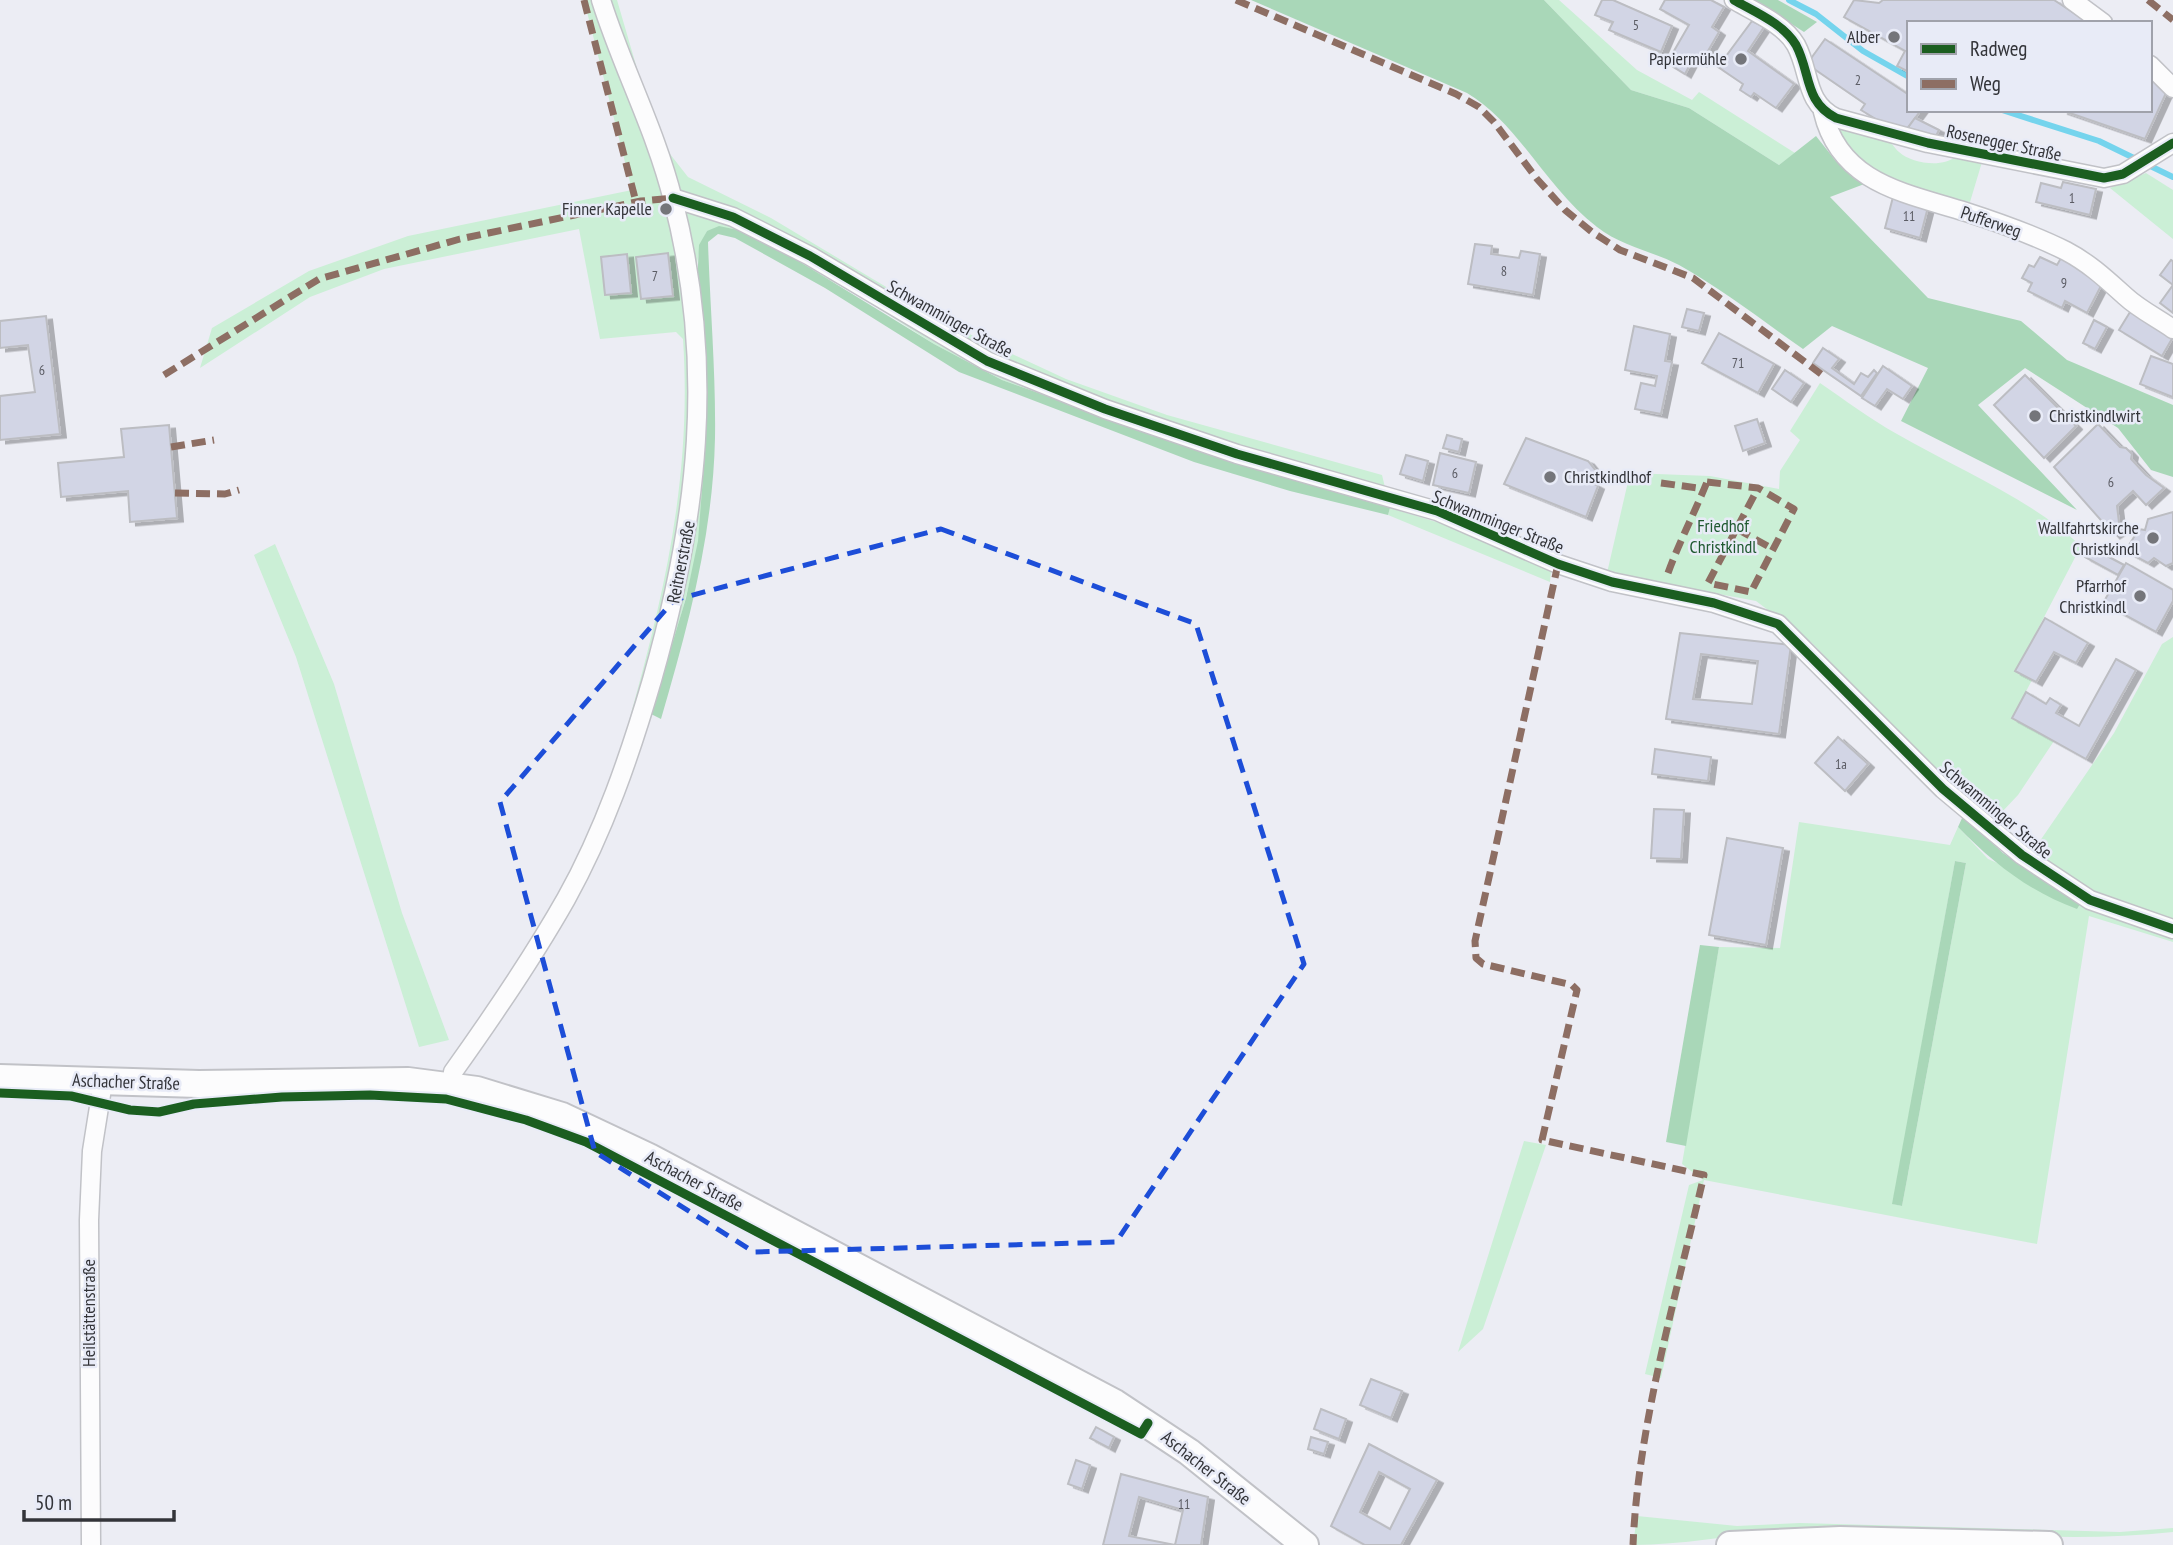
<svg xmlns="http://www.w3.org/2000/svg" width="2173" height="1545" font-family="'PT Sans Narrow',sans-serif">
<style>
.green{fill:#cbefd6;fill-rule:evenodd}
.forest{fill:#a9d7b8}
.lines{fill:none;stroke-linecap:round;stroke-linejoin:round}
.stream{stroke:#75d4ed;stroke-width:6}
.building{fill:#d2d5e5;stroke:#bcbdc2;stroke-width:2;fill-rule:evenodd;filter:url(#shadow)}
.street-casing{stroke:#c1c2c7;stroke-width:21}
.secondary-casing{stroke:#c1c2c7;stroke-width:30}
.street{stroke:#fcfcfd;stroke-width:18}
.secondary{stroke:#fcfcfd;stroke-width:26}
.quiet{stroke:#8d6e63;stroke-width:7;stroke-dasharray:14 7;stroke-linecap:butt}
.cycleway-casing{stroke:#e8ebf7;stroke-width:13}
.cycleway{stroke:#1b5e20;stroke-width:9}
.marked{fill:none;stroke:#1d4ed8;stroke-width:5;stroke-dasharray:14 9;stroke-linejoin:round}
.poi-dot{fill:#74757a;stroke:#e8ebf7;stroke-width:2.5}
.labels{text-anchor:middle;stroke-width:5;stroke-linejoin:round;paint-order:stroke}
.number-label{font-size:14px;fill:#5b5c64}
.poi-label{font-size:18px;fill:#333439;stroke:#e8ebf7;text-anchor:end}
.street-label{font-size:18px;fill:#333439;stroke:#e8ebf7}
.park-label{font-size:18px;fill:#1f5930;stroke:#e8ebf7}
</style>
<defs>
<filter id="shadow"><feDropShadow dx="6" dy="3.5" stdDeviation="0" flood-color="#0004"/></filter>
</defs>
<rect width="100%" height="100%" fill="#ecedf4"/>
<g class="green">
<path d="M584 0H617L638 72 670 154 688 177 771 218 948 324 1066 379 1167 415 1382 475 1390 508 1443 524 1551 571 1550 582 1388 515 1390 508 1249 467 1002 380 934 344 864 299 738 230 707 231C686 269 701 325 704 368 707 425 708 487 698 544 687 602 668 658 651 714L629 721C665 592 692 474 683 339L676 332 600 339 579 229 384 269 310 297 200 368 212 328 309 271 408 236 632 190Z"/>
<path d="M1544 0H1559L1637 70 1692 100 1699 92 1795 153 1779 165 1689 108 1631 90Z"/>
<path d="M1833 126C1851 131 1870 135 1887 141 1894 144 1894 148 1899 152 1912 164 1944 168 1956 156L1982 162 1970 202C1913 192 1861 182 1833 126Z"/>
<path d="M2146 173 2173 190V239L2110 188Z"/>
<path d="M1820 383C1845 400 1870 419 1897 434 1959 470 2028 497 2081 546L2016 671 2032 680 2012 718 2054 741 2018 795 2001 813 1972 808 1812 643 1756 601 1607 573 1630 473 1710 476 1779 489 1780 471 1800 440 1790 431Z"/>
<path d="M275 544 334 684 402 913 449 1040 419 1047 296 657 254 555Z"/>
<path d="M2173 637V942L2089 916 2037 1244 1704 1180 1661 1378 1645 1374 1689 1185 1703 1180 1682 1164 1719 947 1780 948 1799 822 1950 845 1958 827 1988 859 2046 884 2022 867 2114 733 2162 644ZM1955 861 1966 863 1902 1206 1893 1204Z"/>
<path d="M1524 1141 1546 1145 1483 1329 1458 1352Z"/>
<path d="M1637 1516 1737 1526 1800 1523 2120 1532 2173 1528V1532C2056 1545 1936 1528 1818 1529 1755 1530 1695 1545 1633 1545Z"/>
</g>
<g class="forest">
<path d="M1251 0H1544L1631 90 1689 108 1779 165 1816 136 1835 160 1867 183 1830 197 1928 298 2021 321 2067 360 2173 405V477L2151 470 2118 428 2025 368 1978 405 2077 510 1901 421 1928 368 1832 326 1803 349C1763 321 1722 289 1679 265 1652 251 1621 246 1597 227 1546 188 1519 124 1467 93Z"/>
<path d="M1754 0H1778L1817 22 1804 32Z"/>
<path d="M719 226 738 230 795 259 934 344 1002 380 1249 467 1390 508 1388 515 1290 491 1194 462 959 372 825 288 735 238 718 234 708 242C710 307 716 373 715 438 713 535 688 626 661 719L651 714 686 598 698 541 706 438 697 285 699 245 707 231Z"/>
<path d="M1963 816 2003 853 2080 904 2077 909C2030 892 1993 863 1958 827Z"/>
<path d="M1955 861 1966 863 1902 1206 1892 1204Z"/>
<path d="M1700 945 1719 947 1686 1146 1666 1142Z"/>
</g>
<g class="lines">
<g class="stream">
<path d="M1789 0 1816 14 1863 51 1909 77"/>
<path d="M2002 110 2099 141 2173 177"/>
</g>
</g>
<g class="building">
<path d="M1602 0H1613L1672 26 1661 52 1609 30 1613 22 1595 15Z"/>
<path d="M1665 0H1711L1724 7 1712 27 1719 32 1701 63 1693 59 1685 74 1667 63 1689 25 1660 9Z"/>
<path d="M1854 0 1879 3 1883 0H2054L2089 23H1909V72L1897 66 1905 51 1844 17Z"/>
<path d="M1752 21 1764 27 1748 51 1794 84 1776 108 1754 93 1751 97 1740 90 1743 84 1718 67Z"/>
<path d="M1825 39 1909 95V110H1921L1907 129 1879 121 1861 110 1865 104 1807 64Z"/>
<path d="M2150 78 2166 93 2145 139 2061 110H2150Z"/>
<path d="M1915 118 1939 130 1936 136 1907 129Z"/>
<path d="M2063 182 2096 189 2090 215 2036 202 2041 183 2061 188Z"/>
<path d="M1893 197 1928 207 1920 238 1885 228Z"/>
<path d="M1475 244 1492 246 1491 254 1519 258 1521 251 1540 254 1533 295 1468 284Z"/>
<path d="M668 253 673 296 641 299 636 257Z"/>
<path d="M627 254 631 293 605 295 601 257Z"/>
<path d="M2040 257 2057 265 2061 258 2104 280 2087 313 2065 301 2062 308 2028 291 2032 283 2022 278 2029 265 2034 267Z"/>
<path d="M2171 260 2173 261V285L2160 275Z"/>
<path d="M2173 285V313L2160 303Z"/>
<path d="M1687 309 1704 313 1699 331 1682 327Z"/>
<path d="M2130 312 2173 337 2162 356 2119 330Z"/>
<path d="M46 316 60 434 0 440V396L35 392 28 345 0 348V321Z"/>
<path d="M2094 320 2107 327 2095 349 2083 343Z"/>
<path d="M1634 326 1670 334 1665 361 1672 362 1661 414 1635 409 1641 383 1655 386 1657 376 1625 370Z"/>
<path d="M1719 333 1774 364 1758 393 1702 363Z"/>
<path d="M1823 348 1839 359 1832 368 1854 384 1861 373 1868 377 1874 370 1877 373 1861 396 1813 363Z"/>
<path d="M2151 356 2173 364V397L2140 384Z"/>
<path d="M1883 366 1912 386 1903 399 1887 389 1875 406 1862 398Z"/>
<path d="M1785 370 1804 383 1791 402 1772 389Z"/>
<path d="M2025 375 2076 426 2044 458 1994 405Z"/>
<path d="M1757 419 1765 443 1743 451 1735 426Z"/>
<path d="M2098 424 2120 447 2126 448 2132 454 2131 459 2146 475 2164 488 2146 505 2133 491 2117 506 2120 531 2114 535 2054 467Z"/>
<path d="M169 425 177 518 130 522 128 491 61 497 58 463 124 457 121 429Z"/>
<path d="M1447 435 1462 439 1459 452 1443 448Z"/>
<path d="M1526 438 1588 461 1596 471 1591 482 1598 486 1586 517 1504 484Z"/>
<path d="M1440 453 1476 462 1469 493 1433 485Z"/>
<path d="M1406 455 1428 461 1423 481 1400 474Z"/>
<path d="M2173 512V563L2166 566 2154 558 2148 563 2129 553V545L2139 529 2145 530 2148 519Z"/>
<path d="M2090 547 2124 565 2118 575 2085 557Z"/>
<path d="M2126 563 2173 590V601L2156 632 2103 603Z"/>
<path d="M2045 618 2088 643 2076 663 2054 652 2036 682 2015 671Z"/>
<path d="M1680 633 1791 645 1779 734 1666 719ZM1701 654 1758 661 1752 704 1693 699Z"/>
<path d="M2116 659 2136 670 2086 759 2012 718 2026 692 2046 704 2050 698 2061 705 2056 713 2079 726Z"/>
<path d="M1838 737 1868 764 1845 791 1815 763Z"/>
<path d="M1655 749 1711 757 1708 781 1652 774Z"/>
<path d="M1654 809 1684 810 1681 859 1651 858Z"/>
<path d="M1727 838 1783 848 1766 945 1709 935Z"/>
<path d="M1371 1379 1402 1391 1391 1418 1360 1405Z"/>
<path d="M1321 1409 1346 1419 1339 1439 1314 1429Z"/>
<path d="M1096 1427 1114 1437 1109 1448 1090 1438Z"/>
<path d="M1311 1437 1328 1442 1324 1454 1308 1449Z"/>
<path d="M1369 1444 1437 1480 1401 1545H1365L1331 1526ZM1379 1472 1410 1489 1390 1529 1360 1512Z"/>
<path d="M1076 1460 1090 1465 1082 1489 1068 1484Z"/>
<path d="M1121 1474 1208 1497 1201 1545H1103ZM1139 1497 1183 1510 1175 1545 1129 1536Z"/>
</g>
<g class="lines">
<defs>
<g id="street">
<path d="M1734 0C1755 12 1784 24 1796 45 1811 73 1804 102 1836 118L1928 143 2104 178 2123 174 2173 143"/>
<path d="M2072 0 2103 23"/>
<path d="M2150 65 2173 88"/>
<path d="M1823 112C1840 184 1906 193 1966 212 2000 223 2034 235 2066 251 2089 263 2106 279 2125 296 2139 309 2157 318 2173 329"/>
<path d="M673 198 733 217 810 256 987 361 1105 409 1237 454 1437 511 1558 564 1612 582 1714 603 1778 624 1943 789 2022 855 2090 900 2173 929"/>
<path d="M451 1085 453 1072C493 1016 532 959 566 899 604 831 630 755 652 680 698 519 716 365 673 200 656 131 622 67 601 0"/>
<path d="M91 1545 89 1220 92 1151 103 1082"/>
</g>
<g id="secondary">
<path d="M0 1078 199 1084 408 1081 477 1090 562 1116 649 1157 1115 1403 1189 1452 1305 1545"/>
<path d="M1730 1545 1840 1540 2049 1545"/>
</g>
</defs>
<use href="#street" class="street-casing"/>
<use href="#secondary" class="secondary-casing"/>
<use href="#street" class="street"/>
<use href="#secondary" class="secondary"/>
<g class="quiet">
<path d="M584 0 636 202"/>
<path d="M1236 0 1456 94 1479 107 1494 122 1537 179 1565 210 1592 232 1620 250 1693 278 1821 374"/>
<path d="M2148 0 2173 20"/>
<path d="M164 375 319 279 460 239 641 201 673 198"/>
<path d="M171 447 214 440"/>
<path d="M1707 482 1758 488 1794 509 1751 592 1708 583 1758 488"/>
<path d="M1661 483 1705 489"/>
<path d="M175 493 225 494 239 490"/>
<path d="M1737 529 1773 549"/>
<path d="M1558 564 1475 941 1476 958 1483 964 1572 985 1577 990 1542 1140 1704 1175C1677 1292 1638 1425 1633 1545"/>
<path d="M1668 573C1680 540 1696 510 1709 477"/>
</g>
<defs>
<g id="cycleway">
<path d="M1734 0C1755 12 1784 24 1796 45 1811 73 1804 102 1836 118L1928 143 2104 178 2123 174 2173 143"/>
<path d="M673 198 733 217 810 256 987 361 1105 409 1237 454 1437 511 1558 564 1612 582 1714 603 1778 624 1943 789 2022 855 2090 900 2173 929"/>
<path d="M0 1093 71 1096 130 1110 159 1112 194 1104 282 1097 370 1095 446 1099 526 1120 586 1142 1141 1434 1148 1423"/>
</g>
</defs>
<use href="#cycleway" class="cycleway-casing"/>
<use href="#cycleway" class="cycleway"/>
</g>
<path class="marked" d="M941 529 1196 624 1304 964 1116 1242 754 1252 595 1152 500 802 674 600Z"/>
<g class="poi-dot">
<circle cx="1894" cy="37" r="7"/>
<circle cx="1741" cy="59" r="7"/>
<circle cx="666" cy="209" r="7"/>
<circle cx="2035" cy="416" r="7"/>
<circle cx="1550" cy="477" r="7"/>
<circle cx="2153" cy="538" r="7"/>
<circle cx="2140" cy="596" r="7"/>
</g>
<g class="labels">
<g class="number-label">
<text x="1636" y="30">5</text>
<text x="1858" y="85">2</text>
<text x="2072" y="203">1</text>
<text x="1909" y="221">11</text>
<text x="1504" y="276">8</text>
<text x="655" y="281">7</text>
<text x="2064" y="288">9</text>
<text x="1738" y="368">71</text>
<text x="42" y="375">6</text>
<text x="1455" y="478">6</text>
<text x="2111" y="487">6</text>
<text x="1841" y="769">1a</text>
<text x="1184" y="1509">11</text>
</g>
<g class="poi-label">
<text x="1880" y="43">Alber</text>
<text x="1727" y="65">Papiermühle</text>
<text x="652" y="215">Finner Kapelle</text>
<text x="2049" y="422" text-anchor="start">Christkindlwirt</text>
<text x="1564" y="483" text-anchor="start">Christkindlhof</text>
<text x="2139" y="534">Wallfahrtskirche<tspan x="2139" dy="21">Christkindl</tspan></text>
<text x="2126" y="592">Pfarrhof<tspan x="2126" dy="21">Christkindl</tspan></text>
</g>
<g class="street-label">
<text transform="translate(2004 143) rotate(12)" y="6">Rosenegger Straße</text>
<text transform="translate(1991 222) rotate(19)" y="6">Pufferweg</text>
<text transform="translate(950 319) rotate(29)" y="6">Schwamminger Straße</text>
<text transform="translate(1498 522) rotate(22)" y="6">Schwamminger Straße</text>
<text transform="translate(681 562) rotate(-79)" y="6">Reitnerstraße</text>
<text transform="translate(1996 810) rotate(40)" y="6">Schwamminger Straße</text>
<text transform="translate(126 1082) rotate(2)" y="6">Aschacher Straße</text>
<text transform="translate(694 1181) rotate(28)" y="6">Aschacher Straße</text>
<text transform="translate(89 1313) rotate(-90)" y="6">Heilstättenstraße</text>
<text transform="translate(1206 1468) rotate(38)" y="6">Aschacher Straße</text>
</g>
<g class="park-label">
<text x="1723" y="532">Friedhof<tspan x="1723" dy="21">Christkindl</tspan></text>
</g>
</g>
<rect x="1907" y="21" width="245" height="91" fill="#e8ebf7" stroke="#a0a2ab" stroke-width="2"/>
<rect x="1921" y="44" width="35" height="10" fill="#1b5e20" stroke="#a0a2ab" stroke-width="2"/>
<text x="1970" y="56" font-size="21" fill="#333439">Radweg</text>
<rect x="1921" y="79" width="35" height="10" fill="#8d6e63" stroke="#a0a2ab" stroke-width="2"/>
<text x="1970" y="91" font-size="21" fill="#333439">Weg</text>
<path d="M24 1510v10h150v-10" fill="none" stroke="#333439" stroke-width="3.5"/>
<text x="35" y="1510" font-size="21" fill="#333439" stroke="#e8ebf7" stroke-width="5" paint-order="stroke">50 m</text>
</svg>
